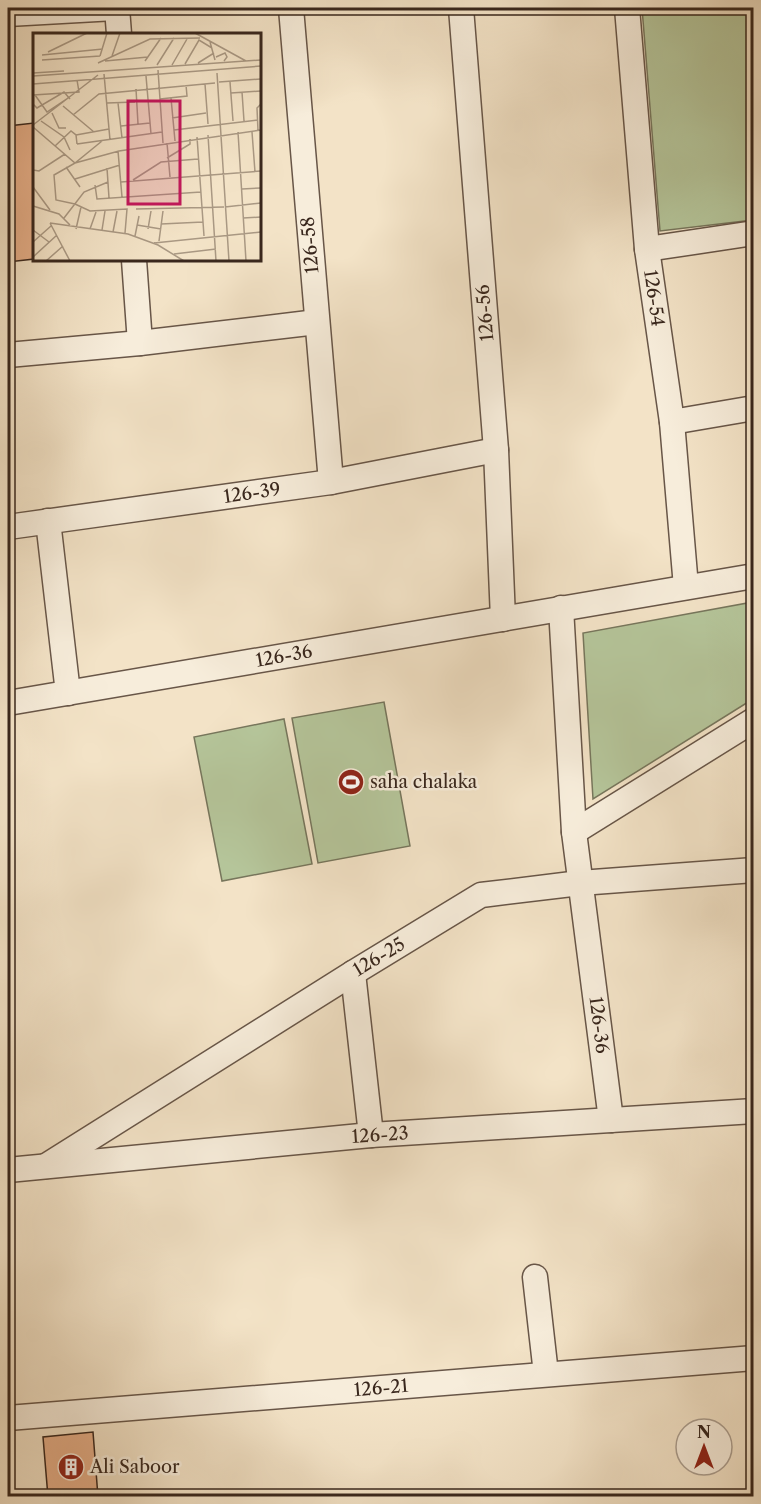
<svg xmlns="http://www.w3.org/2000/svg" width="761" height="1504" font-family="'Libre Caslon Text',serif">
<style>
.green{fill:#b5c59a;stroke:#77765c;stroke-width:1.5}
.building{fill:#e6af89;stroke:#39271d;stroke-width:1.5}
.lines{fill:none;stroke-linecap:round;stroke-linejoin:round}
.minor-casing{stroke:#685648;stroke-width:27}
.minor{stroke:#f7eddb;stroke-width:24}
.labels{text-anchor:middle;stroke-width:5;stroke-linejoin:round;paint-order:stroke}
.street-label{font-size:18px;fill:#39271d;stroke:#f7eddb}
.poi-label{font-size:18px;fill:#39271d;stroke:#f7eddb;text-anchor:start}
.inset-road{fill:none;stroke:#a99883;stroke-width:1.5}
.view{fill:#c2185b;fill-opacity:0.15;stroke:#c2185b;stroke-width:3}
.inset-edge{fill:none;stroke:#39271d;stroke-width:3}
</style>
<rect width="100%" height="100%" fill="#f3e3c7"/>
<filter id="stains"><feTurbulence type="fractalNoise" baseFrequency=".00333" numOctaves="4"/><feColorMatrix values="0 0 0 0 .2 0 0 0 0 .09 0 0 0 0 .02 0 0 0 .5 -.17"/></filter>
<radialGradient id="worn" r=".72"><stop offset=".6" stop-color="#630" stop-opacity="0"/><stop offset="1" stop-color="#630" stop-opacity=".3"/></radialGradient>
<g class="green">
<path d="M642 8H753V220L660 231Z"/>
<path d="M753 602V699L593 799 583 633Z"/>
<path d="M384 702 410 846 318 863 292 718Z"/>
<path d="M284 719 312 864 222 881 194 737Z"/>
</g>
<g class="building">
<path d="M34 123V259L8 262V126Z"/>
<path d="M93 1432 98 1497H48L43 1437Z"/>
</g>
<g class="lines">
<defs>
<g id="minor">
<path d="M117 8 119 34"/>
<path d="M291 8 331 482"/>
<path d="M461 8 496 450 503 619"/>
<path d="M627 8 647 249 672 422 686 587"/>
<path d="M8 14 115 8"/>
<path d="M647 249 754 233"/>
<path d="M134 260 140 343"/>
<path d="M8 355 140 343 317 322"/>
<path d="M672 422 754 408"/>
<path d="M48 521 68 693"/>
<path d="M8 527 331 482 496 450"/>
<path d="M561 608 574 832 611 1120"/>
<path d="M8 703 754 576"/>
<path d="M574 832 754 720"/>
<path d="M353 973 371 1135"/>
<path d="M46 1166 353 973 481 895 580 883 754 870"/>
<path d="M8 1170 371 1135 754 1111"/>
<path d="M535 1277 546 1374"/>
<path d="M8 1418 754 1358"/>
</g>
</defs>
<use href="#minor" class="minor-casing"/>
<use href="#minor" class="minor"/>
</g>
<defs>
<symbol id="stadium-disc" viewBox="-11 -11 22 22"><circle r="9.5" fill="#8f2418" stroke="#f7eddb"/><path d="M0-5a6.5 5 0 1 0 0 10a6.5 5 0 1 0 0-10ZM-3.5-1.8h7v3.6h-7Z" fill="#fff"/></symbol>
<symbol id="building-disc" viewBox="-11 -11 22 22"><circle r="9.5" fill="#8f2418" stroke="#f7eddb"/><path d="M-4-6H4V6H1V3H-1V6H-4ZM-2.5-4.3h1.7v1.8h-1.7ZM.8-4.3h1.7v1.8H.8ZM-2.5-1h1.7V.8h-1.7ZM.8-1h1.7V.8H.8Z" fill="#fff"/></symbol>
</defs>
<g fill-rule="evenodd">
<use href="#stadium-disc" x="336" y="767" width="30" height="30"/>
<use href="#building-disc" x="56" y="1452" width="30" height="30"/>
</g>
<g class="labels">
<g class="street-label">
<text transform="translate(310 245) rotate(-95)" y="6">126-58</text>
<text transform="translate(654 298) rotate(82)" y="6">126-54</text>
<text transform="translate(485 313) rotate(-95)" y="6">126-56</text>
<text transform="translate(252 493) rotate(-8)" y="6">126-39</text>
<text transform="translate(284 656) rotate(-10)" y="6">126-36</text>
<text transform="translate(379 957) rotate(-31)" y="6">126-25</text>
<text transform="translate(599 1025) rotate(83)" y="6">126-36</text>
<text transform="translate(380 1135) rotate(-4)" y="6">126-23</text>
<text transform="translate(381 1388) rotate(-5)" y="6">126-21</text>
</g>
<g class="poi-label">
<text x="370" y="788">saha chalaka</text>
<text x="90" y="1473">Ali Saboor</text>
</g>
</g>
<g transform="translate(33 33)">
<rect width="228" height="228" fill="#f3e3c7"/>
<path class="inset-road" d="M162 0 213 28M177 9 182 27M15 19 54 0M9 22 70 16M67 23 74 0M79 23 87 0M183 24 192 20 194 24 191 28M9 27 67 23M72 28 115 24M112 28 128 5M65 30 117 6 167 5M165 30 181 20M152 31 166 7 179 15M124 32 141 5M139 32 154 6M125 37 130 110M0 40 31 38M184 40 196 228M71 41 77 107M0 43 228 27M113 43 118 101M186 49 228 46M197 49 200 88M0 51 228 33M172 51 175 91M103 56 105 91M209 59 211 88M198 60 228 58M0 62 46 59 44 47M2 62 14 79 35 65M138 65 142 108M127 66 154 63 153 52M74 70 102 69M85 70 89 105M0 71 4 75 31 59 37 66M30 73 61 99M19 80 26 95H33M40 82 66 61 182 50M139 85 173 80M8 88 31 104 37 117M0 92 65 42M88 93 117 90M0 94 42 130 69 108M141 97 225 87M225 98 224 75 228 71M205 99 213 228M219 99 222 139M43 102 76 96M175 102 183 228M164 104 171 203M134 110 137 144M44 111 129 99M22 113 38 98 43 102 44 111M85 118 89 164M134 125 157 111V106M33 134 47 154M74 135 76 165M0 137 6 138 32 121M42 146 87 132M100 147 128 129 165 126M88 149 228 138M62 152 64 166 168 159M0 154 17 177M209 156 228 155M42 171 23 167 21 142 42 130 86 118 228 97M42 171 57 178 94 176 92 200M0 173 26 181 37 192M192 174 228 170M103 176 191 174M31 185 51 159 75 149M210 185 228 184M17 190 95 201 125 212 151 228M17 190 37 228M128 191 170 189M104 192 128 196M43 196 48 174M57 196 63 179M115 196 118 178M0 197 16 209M69 197 72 178M80 199 84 178M102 203 106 183M126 208 130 178M0 209 18 193M121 210 228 199M141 221 183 216M0 224 24 202M13 228 30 213"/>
<path class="view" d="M95 68H147V171H95Z"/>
<rect width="228" height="228" class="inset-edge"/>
</g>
<rect width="761" height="1504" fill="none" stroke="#f3e3c7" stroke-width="30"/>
<rect x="9" y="9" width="743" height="1486" fill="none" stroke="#39271d" stroke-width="3"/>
<rect x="15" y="15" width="731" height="1474" fill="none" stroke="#39271d" stroke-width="1.5"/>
<g transform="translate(704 1447)"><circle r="28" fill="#f7eddb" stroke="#ab9e8f" stroke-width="1.5"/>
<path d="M0-4.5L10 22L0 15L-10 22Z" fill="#8f2418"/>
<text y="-9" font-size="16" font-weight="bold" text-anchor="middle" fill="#39271d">N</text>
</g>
<rect width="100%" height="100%" filter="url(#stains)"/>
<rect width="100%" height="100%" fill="url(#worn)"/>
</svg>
